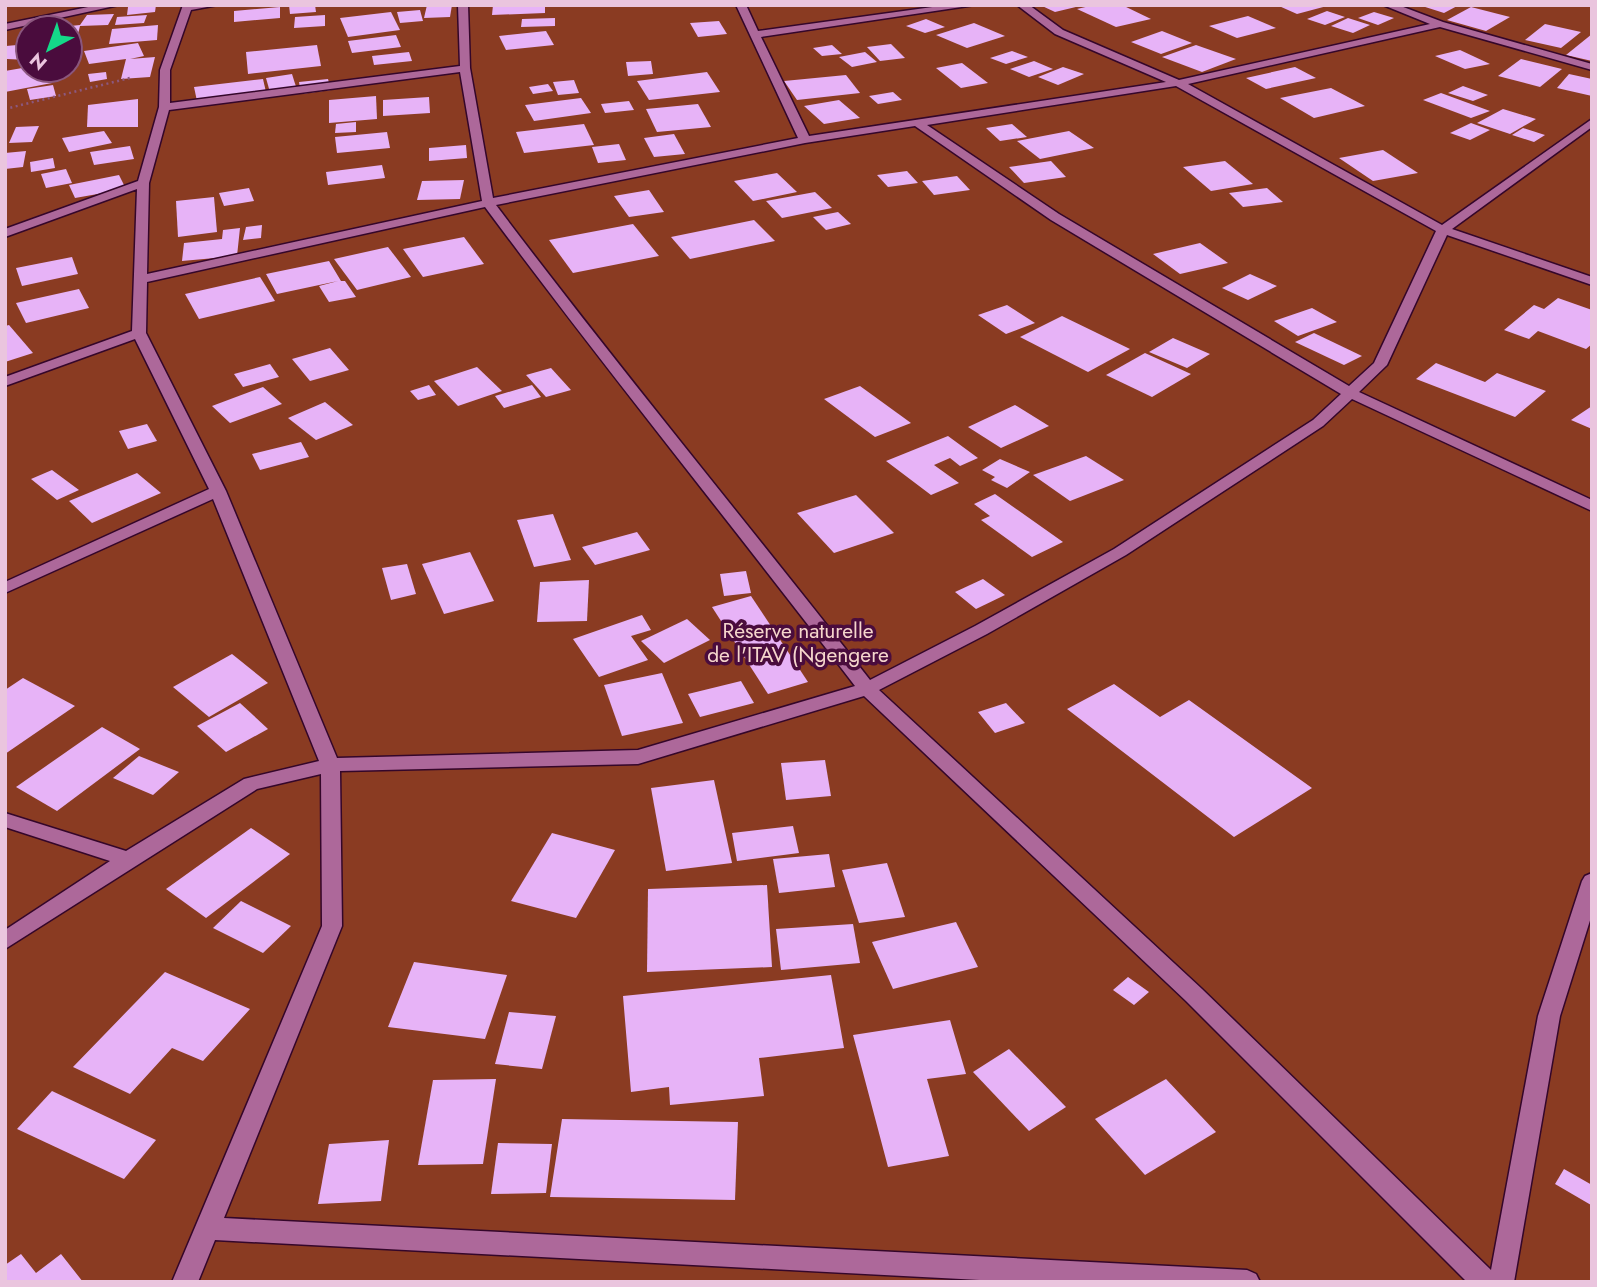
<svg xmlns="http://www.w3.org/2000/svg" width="1597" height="1287" font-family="Jost,sans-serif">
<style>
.green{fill:#8a3b22;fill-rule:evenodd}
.building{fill:#e7b3f7}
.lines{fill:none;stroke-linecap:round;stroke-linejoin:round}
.minor-casing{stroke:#34062a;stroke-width:3}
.path{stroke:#8c587f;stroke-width:2.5;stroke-dasharray:2 3.5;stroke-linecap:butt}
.minor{fill:#ad689a;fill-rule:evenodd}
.labels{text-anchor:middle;stroke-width:7;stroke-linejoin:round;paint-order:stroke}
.park-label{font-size:21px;fill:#f5d6cc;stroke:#4a0c3d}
</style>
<rect width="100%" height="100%" fill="#561948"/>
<path class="green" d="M5 5H1592V1282H5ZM28 28H70V70H28Z"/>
<g class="building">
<path d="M156 5 155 12 127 15 128 7Z"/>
<path d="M289 5H315L316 12 290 14Z"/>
<path d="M427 5H452L450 17 424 18Z"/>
<path d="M493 5H545V13L492 15Z"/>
<path d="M1040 5H1080V6L1055 12Z"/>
<path d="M1094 5H1122L1151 19 1116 27 1077 9Z"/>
<path d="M1284 5H1326L1327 6 1297 14 1279 6Z"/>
<path d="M1419 5H1459L1444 13Z"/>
<path d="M280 7V18L234 22V11Z"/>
<path d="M1471 7 1510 17 1486 31 1447 20Z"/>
<path d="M420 10 423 21 400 23 397 12Z"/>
<path d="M1327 11 1345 17 1325 25 1307 19Z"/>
<path d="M391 12 400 30 348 37 340 18Z"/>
<path d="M1374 12 1394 18 1378 25 1358 18Z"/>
<path d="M114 14 108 25 80 26 77 38H70V26L80 25 87 15Z"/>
<path d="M147 15 144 23 115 25 117 17Z"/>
<path d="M325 15V26L294 28 295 17Z"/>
<path d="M1248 16 1276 28 1237 38 1209 26Z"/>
<path d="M555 18V26L521 27 522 19Z"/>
<path d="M1348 18 1370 25 1353 33 1331 26Z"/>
<path d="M926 19 945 27 925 33 906 26Z"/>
<path d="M719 21 727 34 698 37 690 23Z"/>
<path d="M974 23 1005 36 967 48 936 35Z"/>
<path d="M1545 24 1581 32 1561 48 1525 40Z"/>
<path d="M158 25 157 40 109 44 112 29Z"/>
<path d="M546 31 554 45 506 50 499 36Z"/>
<path d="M1162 31 1192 43 1161 54 1131 42Z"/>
<path d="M1592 34V61L1566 55Z"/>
<path d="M396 35 401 47 352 53 348 41Z"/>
<path d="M138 43 144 56 130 59 155 57 150 77 121 79 126 59 89 64 84 51Z"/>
<path d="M28 44V60L7 59 6 46Z"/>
<path d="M891 44 905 58 880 61 867 47Z"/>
<path d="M317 45 321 66 248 74 246 52Z"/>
<path d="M832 45 842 54 822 56 813 48Z"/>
<path d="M1196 45 1236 59 1202 72 1162 57Z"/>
<path d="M1460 50 1490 64 1465 69 1435 56Z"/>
<path d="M1012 51 1028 57 1006 64 990 58Z"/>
<path d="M409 52 412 61 374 65 372 56Z"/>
<path d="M865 52 877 62 852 67 839 57Z"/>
<path d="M1521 59 1562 69 1540 87 1498 76Z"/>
<path d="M651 61 653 74 628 76 626 62Z"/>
<path d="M1034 61 1053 69 1029 77 1010 69Z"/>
<path d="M962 63 988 83 961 88 936 68Z"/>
<path d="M28 67V70H43L52 83 5 92V71Z"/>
<path d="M1063 67 1084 74 1058 85 1038 77Z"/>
<path d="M1295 67 1316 78 1266 89 1246 78Z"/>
<path d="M106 72 107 79 90 82 88 74Z"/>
<path d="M707 72 720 92 649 100 637 81Z"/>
<path d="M292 74 298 93 271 96 266 78Z"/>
<path d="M1569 74 1592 79V96L1557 88Z"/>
<path d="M846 75 860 93 797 100 784 81Z"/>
<path d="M263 79 266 92 197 101 194 87Z"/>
<path d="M328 79 331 90 301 94 299 82Z"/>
<path d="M574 80 579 93 558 95 553 82Z"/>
<path d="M548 84 553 91 533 94 529 87Z"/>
<path d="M53 85 56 96 30 100 27 89Z"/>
<path d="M1463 86 1488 95 1473 101 1448 93Z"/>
<path d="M1331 88 1365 106 1314 118 1280 98Z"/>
<path d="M893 92 902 100 878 104 869 96Z"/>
<path d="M1441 93 1490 111 1471 118 1423 100Z"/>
<path d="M376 96 377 119 329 123V100Z"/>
<path d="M429 97 430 113 383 116V100Z"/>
<path d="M581 98 591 113 534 121 525 105Z"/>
<path d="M138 99V127H87L88 105Z"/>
<path d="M839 100 860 118 824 124 804 106Z"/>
<path d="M629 101 634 110 605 113 601 104Z"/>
<path d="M698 104 711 127 657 132 646 109Z"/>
<path d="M1503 109 1536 119 1510 134 1477 123Z"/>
<path d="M356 122V132L335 133 336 124Z"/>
<path d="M1471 123 1490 130 1470 140 1450 133Z"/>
<path d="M584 124 594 145 524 153 516 132Z"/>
<path d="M1012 124 1027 137 1000 141 986 128Z"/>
<path d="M39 126 32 142 9 143 16 127Z"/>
<path d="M1523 128 1545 135 1534 142 1512 135Z"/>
<path d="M104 131 112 143 69 152 62 138Z"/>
<path d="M1069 131 1094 148 1040 159 1017 141Z"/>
<path d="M387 132 390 148 337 153 335 137Z"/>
<path d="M674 134 685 154 654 157 644 138Z"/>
<path d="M619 144 626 160 598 163 592 147Z"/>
<path d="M466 145 467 158 429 161V148Z"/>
<path d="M130 146 134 159 94 165 90 152Z"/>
<path d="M1383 150 1418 173 1373 181 1339 158Z"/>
<path d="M26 151 23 167 5 169V153Z"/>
<path d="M53 158 55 168 31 172 30 162Z"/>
<path d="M1051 161 1066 177 1024 183 1009 167Z"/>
<path d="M1225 161 1253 184 1211 191 1183 167Z"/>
<path d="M382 165 385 178 328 185 326 172Z"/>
<path d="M66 169 72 183 46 188 41 174Z"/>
<path d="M907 171 918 183 888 187 877 175Z"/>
<path d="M777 173 797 192 753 201 734 181Z"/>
<path d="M119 175 126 189 75 198 69 185Z"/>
<path d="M957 176 970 190 934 195 922 181Z"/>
<path d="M464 180 460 199 417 200 422 181Z"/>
<path d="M249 188 254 201 224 206 219 193Z"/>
<path d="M1267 188 1283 202 1243 207 1229 193Z"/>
<path d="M649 190 664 212 629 217 614 196Z"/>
<path d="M815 192 832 208 782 218 766 201Z"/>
<path d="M214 197 217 232 178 237 176 201Z"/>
<path d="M838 212 851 224 826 230 813 217Z"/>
<path d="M754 220 775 241 690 259 671 237Z"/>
<path d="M633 224 659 256 573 273 549 240Z"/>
<path d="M262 225 261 238 243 240 246 227Z"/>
<path d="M240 228 237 256 182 261 184 243 222 239 223 230Z"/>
<path d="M464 237 484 264 423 277 403 249Z"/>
<path d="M1200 243 1228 263 1180 274 1153 254Z"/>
<path d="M388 247 411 277 357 290 334 259Z"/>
<path d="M72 257 78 274 22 286 16 268Z"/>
<path d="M329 261 341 281H345L356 297 329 302 319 286 338 281 277 294 266 274Z"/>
<path d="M1250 274 1277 286 1248 300 1222 288Z"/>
<path d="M260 277 275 301 199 319 185 294Z"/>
<path d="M79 289 89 308 26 323 16 303Z"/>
<path d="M1558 298 1592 310V344L1586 349 1538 331 1529 339 1504 330 1534 305 1544 309Z"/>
<path d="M1007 305 1035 323 1006 334 978 315Z"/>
<path d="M1312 308 1337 322 1298 336 1274 321Z"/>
<path d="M1062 316 1130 349 1088 372 1020 337Z"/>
<path d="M9 325 33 353 5 362V326Z"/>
<path d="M1314 333 1362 356 1344 365 1295 342Z"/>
<path d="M1173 338 1210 354 1187 368 1149 352Z"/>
<path d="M330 348 349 370 310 381 292 359Z"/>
<path d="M1145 353 1191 374 1152 397 1106 375Z"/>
<path d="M1436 363 1485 382 1497 373 1546 391 1515 417 1416 379Z"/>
<path d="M270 364 279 377 243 387 234 374Z"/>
<path d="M477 367 502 391 458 406 434 381Z"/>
<path d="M551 368 571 390 546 397 526 375Z"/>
<path d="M429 385 436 395 418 400 410 391Z"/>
<path d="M532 385 541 397 504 408 495 396Z"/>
<path d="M860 386 911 423 875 437 824 399Z"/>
<path d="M263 387 282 404 230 423 212 406Z"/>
<path d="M325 402 353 425 316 440 288 418Z"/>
<path d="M1015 405 1049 426 1001 448 968 427Z"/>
<path d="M1592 406V429L1571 420Z"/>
<path d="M147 424 157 441 128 449 119 431Z"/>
<path d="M948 436 978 458 960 466 950 458 934 465 959 483 931 495 886 461Z"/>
<path d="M301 442 309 457 260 470 252 454Z"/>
<path d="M1086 456 1124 480 1070 501 1033 475Z"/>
<path d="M1000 459 1030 472 1007 488 991 480 995 477 982 470Z"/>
<path d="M52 470 79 490 57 500 31 479Z"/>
<path d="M137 473 161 493 92 523 69 501Z"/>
<path d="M995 494 1063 542 1032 557 981 520 990 516 974 504Z"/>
<path d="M856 495 894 533 834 553 797 513Z"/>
<path d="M553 514 571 560 534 567 517 520Z"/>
<path d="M637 532 650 550 595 565 582 547Z"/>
<path d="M470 552 494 601 444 614 422 564Z"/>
<path d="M407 564 416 594 391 600 382 568Z"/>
<path d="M746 571 751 593 724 596 720 574Z"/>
<path d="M983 579 1005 595 976 609 955 592Z"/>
<path d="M589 580 587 621 537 622 540 582Z"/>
<path d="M751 596 808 682 768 694 712 607Z"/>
<path d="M642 615 651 630 631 636 648 660 599 677 573 639Z"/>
<path d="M687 619 710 640 664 663 641 641Z"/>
<path d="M232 654 268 683 209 717 173 687Z"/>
<path d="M662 673 683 723 622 736 604 685Z"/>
<path d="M23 678 75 706 5 754V690Z"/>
<path d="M741 681 754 703 700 717 688 694Z"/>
<path d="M1114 684 1160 717 1189 700 1312 788 1234 837 1067 709Z"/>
<path d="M240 703 268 729 226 752 197 726Z"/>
<path d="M1006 703 1025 723 995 733 978 712Z"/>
<path d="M102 727 140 749 57 811 16 787Z"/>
<path d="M139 756 179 772 153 795 113 778Z"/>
<path d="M825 760 831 796 786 800 781 763Z"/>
<path d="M714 780 732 863 666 871 651 788Z"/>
<path d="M793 826 799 853 737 861 732 833Z"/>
<path d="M251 828 290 854 206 918 166 889Z"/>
<path d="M552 833 615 850 576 918 511 901Z"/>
<path d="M829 854 835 887 779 893 773 859Z"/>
<path d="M887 863 905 917 859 923 842 870Z"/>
<path d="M767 885 772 967 647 972 648 889Z"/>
<path d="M241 901 291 926 263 953 213 928Z"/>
<path d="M956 922 978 967 893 989 872 942Z"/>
<path d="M853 924 860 963 781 970 776 929Z"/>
<path d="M414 962 507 975 485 1039 388 1027Z"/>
<path d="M165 972 250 1009 203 1061 172 1048 130 1094 73 1067Z"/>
<path d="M831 975 844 1048 759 1058 764 1096 670 1105 669 1087 631 1092 623 996Z"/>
<path d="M1128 977 1149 992 1134 1005 1113 990Z"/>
<path d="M509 1012 556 1016 542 1069 495 1064Z"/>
<path d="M950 1020 966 1074 927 1079 949 1156 888 1167 853 1035Z"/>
<path d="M1009 1049 1066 1107 1029 1131 973 1072Z"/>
<path d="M496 1079 483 1164 418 1165 433 1080Z"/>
<path d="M1166 1079 1216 1132 1145 1175 1095 1119Z"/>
<path d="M52 1091 156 1140 124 1179 17 1129Z"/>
<path d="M562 1119 738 1122 735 1200 550 1197Z"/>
<path d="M389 1140 381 1201 318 1204 329 1144Z"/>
<path d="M498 1143 552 1144 546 1193 491 1194Z"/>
<path d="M1564 1169 1592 1185 1591 1205 1555 1184Z"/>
<path d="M21 1254 36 1273 61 1254 83 1282H5V1265Z"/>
</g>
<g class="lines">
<defs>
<g id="minor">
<path d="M98 5H119L5 30V24Z"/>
<path d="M183 5H218L191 10 170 70V103L460 66 458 5H468L470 68 493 198 798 138 736 5H746L758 31 947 5H975L761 37 809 136 1166 82 1055 34 1017 5H1029L1063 30 1179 80 1430 24 1383 5H1398L1443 22 1592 64V70L1440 27 1188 84 1442 225 1592 119V127L1452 229 1592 277V285L1447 235 1387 365 1359 392 1592 500V511L1352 399 1323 426 1126 555 987 634 879 690 1202 989 1491 1270 1538 1016 1582 881 1585 876 1592 873V914L1560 1016 1514 1282H1467L1186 1001 864 696 638 764 340 771 342 926 224 1218 1247 1270 1256 1274 1260 1282H1018L215 1240 198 1282H172L322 926 321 774 257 789 5 949V930L110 861 5 827V813L126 851 244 779 319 761 213 499 5 593V582L209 489 135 339 5 386V377L132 331 137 189 5 237V229L138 181 159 107 160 70ZM460 72 482 201 147 274 149 183 169 110ZM1176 86 1436 231 1374 363 1349 386 1059 214 927 125ZM915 126 1051 220 1341 394 1313 420 1114 549 975 626 870 680C746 521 617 366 496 205L805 143ZM485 207C605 369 733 526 855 686L638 750 337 758 226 491 146 333 147 282Z"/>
</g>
</defs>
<use href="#minor" class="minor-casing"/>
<path class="path" d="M5 109 130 78"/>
<use href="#minor" class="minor"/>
</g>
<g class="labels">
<g class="park-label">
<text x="798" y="638">Réserve naturelle<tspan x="798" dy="24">de l'ITAV (Ngengere</tspan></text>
</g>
</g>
<rect width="1597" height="1287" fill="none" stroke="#eac5de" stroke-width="14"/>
<g transform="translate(49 49) rotate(221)"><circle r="33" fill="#4a0c3d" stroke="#8a567d" stroke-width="2"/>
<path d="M0-5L12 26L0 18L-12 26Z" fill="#14d989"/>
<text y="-10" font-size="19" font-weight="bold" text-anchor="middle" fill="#eac5de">N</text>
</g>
</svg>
